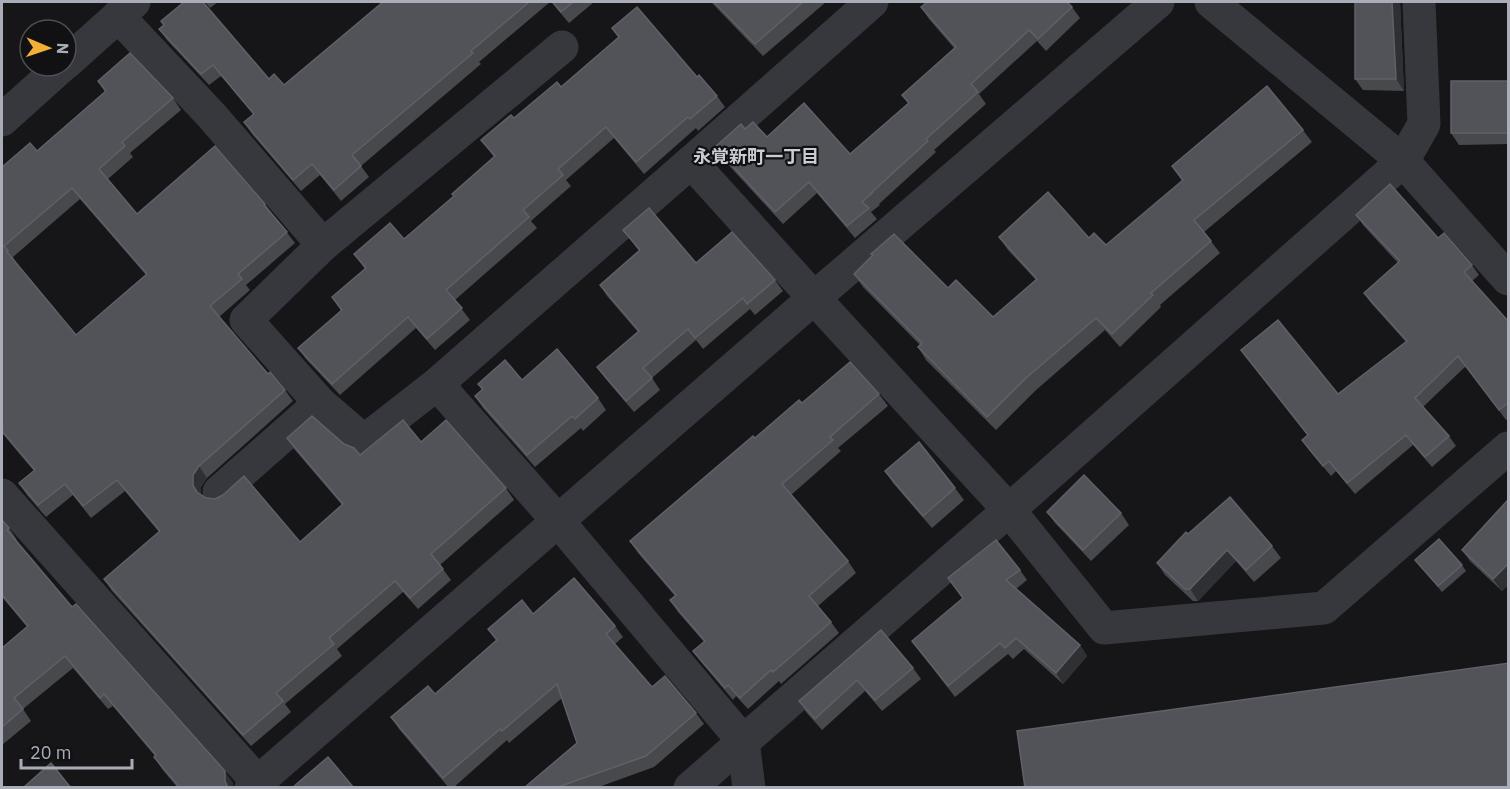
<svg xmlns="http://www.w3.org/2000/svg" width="1510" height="789" font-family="'IBM Plex Sans','Noto Sans JP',sans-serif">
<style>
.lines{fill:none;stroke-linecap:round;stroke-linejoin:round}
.minor{stroke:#37383d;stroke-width:33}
.tertiary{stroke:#37383d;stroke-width:33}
.wall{fill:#47494d;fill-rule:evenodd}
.shaded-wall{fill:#2f3033}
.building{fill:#525359;stroke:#5f6168;stroke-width:1.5;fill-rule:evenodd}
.labels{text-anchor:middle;stroke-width:4.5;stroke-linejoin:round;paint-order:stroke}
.neighbourhood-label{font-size:18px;font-weight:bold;fill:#c9ccd4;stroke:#111113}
</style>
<rect width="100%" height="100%" fill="#161618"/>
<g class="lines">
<g class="minor">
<path d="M872 2 691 162 814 298 1009 510 1104 628 1324 608 1508 448"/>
<path d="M118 16 212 116 323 245"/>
<path d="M562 47 323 245 246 320 320 403 364 441 437 384 691 162"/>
<path d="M66 63 134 2"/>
<path d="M2 120 62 66"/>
<path d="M437 384 558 521 743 741 749 788"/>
<path d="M219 492 320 403"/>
<path d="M2 495 263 788"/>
<path d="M251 788 814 298 1158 2"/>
<path d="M690 788 1009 510 1403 161 1424 124 1419 2"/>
</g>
<path class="tertiary" d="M1211 2 1403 161 1508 279"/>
</g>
<g class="wall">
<path d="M205 2H218L210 8Z"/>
<path d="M383 2H550L479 62 481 64 361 166 369 177 341 201 320 175 301 191 252 134 244 122 253 114 221 76 209 85 167 40 159 29 284 85Z"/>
<path d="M551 2H594L569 23Z"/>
<path d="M711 2H826L763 56Z"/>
<path d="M1400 2 1404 91 1363 90 1355 79Z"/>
<path d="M921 7H1072L1080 18 1046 51 1037 41 979 94 986 104 934 150 936 152 879 204 880 205 871 212 877 219 855 238 817 193 783 224 723 159 715 147 745 129 767 137 850 154 908 103 902 95 954 48 929 19Z"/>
<path d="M612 28 697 77 717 96 725 107 698 131 696 128 644 174 614 138 566 180 571 186 531 221 537 228 455 300 470 320 435 350 416 328 340 395 306 359 298 348 341 311 332 297 365 269 354 254 404 239 454 197 494 157 481 140 561 87 619 38Z"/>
<path d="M98 81 173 98 181 110 130 153 133 157 108 179 137 214 265 204 295 243 246 285 250 290 219 317 268 374 285 390 293 401 207 478 201 487V495L206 498 300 542 342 505 295 450 287 438 344 444 360 455 421 442 506 488 514 500 440 565 451 580 418 609 403 592 337 649 342 656 285 704 291 712 251 746 112 591 104 579 159 532 125 491 91 518 73 495 46 517 27 495 19 483 34 471 2 433V167L37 151 105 92ZM80 199 146 275 76 335 16 263 13 257Z"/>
<path d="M1509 81V144L1459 145 1451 133Z"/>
<path d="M1303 130 1312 142 1204 232 1220 253 1160 305 1161 307 1120 347 1105 330 1035 391 996 430 926 360 918 347 920 345 863 287 854 274 948 288 993 317 1036 280 1008 250 999 237 1089 238 1106 245 1182 181 1172 166Z"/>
<path d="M1356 215 1438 238 1472 265 1479 275 1472 281 1509 322V418L1506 420 1466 366 1423 407 1449 436 1456 446 1432 467 1413 445 1355 494 1336 471 1331 476 1309 450 1302 440 1308 435 1241 350 1338 394 1406 342 1371 303 1364 293 1398 263 1363 225Z"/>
<path d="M623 230 696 263 775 280 783 291 755 315 750 309 703 349 696 340 652 378 660 390 634 412 605 378 597 367 638 332 607 296 600 285 639 251Z"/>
<path d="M522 380 598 398 606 410 583 431 581 428 535 467 483 408 475 396 482 390 478 384Z"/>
<path d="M879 394 888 406 838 448 841 451 791 495 848 561 856 573 818 606 831 622 839 633 781 684 779 681 748 709 736 696 733 700 702 663 693 651 704 642 678 612 670 600 675 596 638 553 630 541 755 438 802 403Z"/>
<path d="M885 471 955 488 964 500 932 528 893 483Z"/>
<path d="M1509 504V584L1502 591 1470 561 1462 550Z"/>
<path d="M1047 512 1121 513 1129 525 1091 561 1055 523Z"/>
<path d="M2 520 9 528 17 540H16L72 607 233 783V788H178L162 769 154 757 155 756 113 706 108 709 73 668 23 709 31 721 2 745V648L27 627 2 597Z"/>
<path d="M1188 534 1272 546 1281 558 1254 582 1236 561 1198 601H1193L1165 575 1157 563Z"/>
<path d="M1415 560 1462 565 1466 571 1442 592Z"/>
<path d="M1020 570 1027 580 1016 589 1080 645 1087 656 1063 684 1024 649 1013 659 1008 654 955 697 912 641 963 598 948 578Z"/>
<path d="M533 614 615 626 623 637 615 644 652 687 696 713 704 724 654 767 596 788H524L577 743 562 698 509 743 507 740 453 788H449L399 729 391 717 435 694 496 640 488 629Z"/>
<path d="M881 630 913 668 921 679 882 711 865 691 822 730 806 712 799 701Z"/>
</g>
<g class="shaded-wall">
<path d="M1392 2H1400L1404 91 1396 79Z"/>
<path d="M199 466 207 478 201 487V496L197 492 193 485V475Z"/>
<path d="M1227 550 1236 561 1198 601 1190 589Z"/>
<path d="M1509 563V584L1502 591 1493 579Z"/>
<path d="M1080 645 1087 656 1063 684 1056 673Z"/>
<path d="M225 771 233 783V788H228L225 781Z"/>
</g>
<g class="building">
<path d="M184 2H203L269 79 274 74 284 85 383 2H529L471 51 473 53 352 155 361 166 334 190 312 164 293 180 244 122 254 114 213 65 201 74 159 29 164 25 161 21Z"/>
<path d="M553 2H573L561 12Z"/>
<path d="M714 2H803L755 44Z"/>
<path d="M927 2H1067L1072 7 1038 39 1029 30 971 84 978 92 926 139 928 141 871 193H872L862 202 869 208 847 226 809 182 775 212 715 147 741 124 745 129 753 122 767 137 804 103 850 154 909 103 902 95 956 47 921 7Z"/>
<path d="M1355 2H1392L1396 79H1355Z"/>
<path d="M637 7 697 77 699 75 717 96 690 119 688 117 636 162 606 127 558 169 563 175 523 210 529 217 446 290 462 308 427 339 408 317 332 384 298 348 342 310 332 297 366 268 354 254 390 223 404 239 454 196 452 194 495 156 481 140 511 115 514 118 557 82 561 87 619 37 612 28Z"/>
<path d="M130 53 173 98 122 142 125 146 99 169 137 214 215 146 265 204 264 205 287 232 238 274 242 279 210 306 268 374 270 372 285 390 199 466 193 475V485L197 492 206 498 215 499 223 495 244 476 300 542 343 504 287 438 312 416 344 444 354 448 360 455 403 420 421 442 446 420 506 488 431 554 443 569 410 598 395 581 329 638 334 644 276 693 283 701 243 735 104 579 160 531 117 480 83 506 65 484 38 505 19 483 35 470 2 431V167L30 143 37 151 106 91 98 81ZM72 188 147 274 76 335 7 252 8 251 4 246Z"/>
<rect x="1451" y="81" width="58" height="52"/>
<path d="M1267 86 1303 130 1194 220 1211 241 1151 293 1153 295 1112 334 1096 318 1026 378 987 417 918 347 922 343 854 274 873 255 871 254 894 234 948 288 956 280 993 317 1037 279 999 237 1048 192 1089 238 1094 233 1106 245 1183 180 1172 166Z"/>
<path d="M1390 184 1438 238 1444 233 1472 265 1464 272 1509 322V402L1499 410 1458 356 1415 398 1449 436 1425 457 1406 435 1347 483 1329 461 1323 466 1302 440 1308 435 1241 350 1278 320 1338 394 1407 341 1364 293 1400 261 1356 215Z"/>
<path d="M649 208 696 263 732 232 775 280 747 304 743 298 695 338 688 329 643 368 652 378 626 401 597 367 639 331 600 285 640 250 623 230Z"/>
<path d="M557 349 598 398 575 419 572 416 527 455 475 396 483 389 478 384 505 360 522 380Z"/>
<path d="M850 362 879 394 830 437 833 440 782 484 848 561 809 596 831 622 773 672 771 670 740 698 728 685 725 688 693 651 705 641 670 600 676 595 630 541 753 436 755 438 799 400 802 403Z"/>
<path d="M919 442 955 488 923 516 885 471Z"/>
<path d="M1084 475 1121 513 1083 550 1047 512Z"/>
<path d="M1230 497 1272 546 1246 570 1227 550 1190 589H1185L1157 563 1186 532 1188 534Z"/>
<path d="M1507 501 1509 504V563L1493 579 1462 550Z"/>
<path d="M2 520 9 528 7 530 72 607 76 604 225 771V781L228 788H180L154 757 156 755 104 694 100 698 65 656 14 698 23 709 2 727V648L28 626 2 595Z"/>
<path d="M1439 539 1462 565 1438 586 1415 560Z"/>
<path d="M996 540 1020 570 1006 580 1080 645 1056 673 1016 638 1005 648 1000 643 948 686 912 641 963 598 948 578Z"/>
<path d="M574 578 615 626 606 634 652 687 665 676 696 713 646 756 558 787 559 788H524L577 743 557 684 502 731 500 729 443 778 391 717 428 686 435 694 497 640 488 629 522 600 533 614Z"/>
<path d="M881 630 913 668 875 700 857 680 815 719 799 701Z"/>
<path d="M1509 663V788H1025L1017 731Z"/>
<path d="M328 757 354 788H292Z"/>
<path d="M51 763 71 788H23Z"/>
</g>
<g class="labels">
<g class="neighbourhood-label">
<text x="756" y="163">永覚新町一丁目</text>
</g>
</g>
<rect width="1510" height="789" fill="none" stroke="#a8adb8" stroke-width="6"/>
<g transform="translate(48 48) rotate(92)"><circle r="28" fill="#111113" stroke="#4d4f55" stroke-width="1.5"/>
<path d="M0-4.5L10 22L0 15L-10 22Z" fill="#f2b134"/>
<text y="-9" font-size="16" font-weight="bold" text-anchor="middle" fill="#a8adb8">N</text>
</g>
<path d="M21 759v9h111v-9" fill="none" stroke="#a8adb8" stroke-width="3"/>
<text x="30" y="759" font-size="18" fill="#a8adb8" stroke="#111113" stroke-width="4.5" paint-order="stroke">20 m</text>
</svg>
